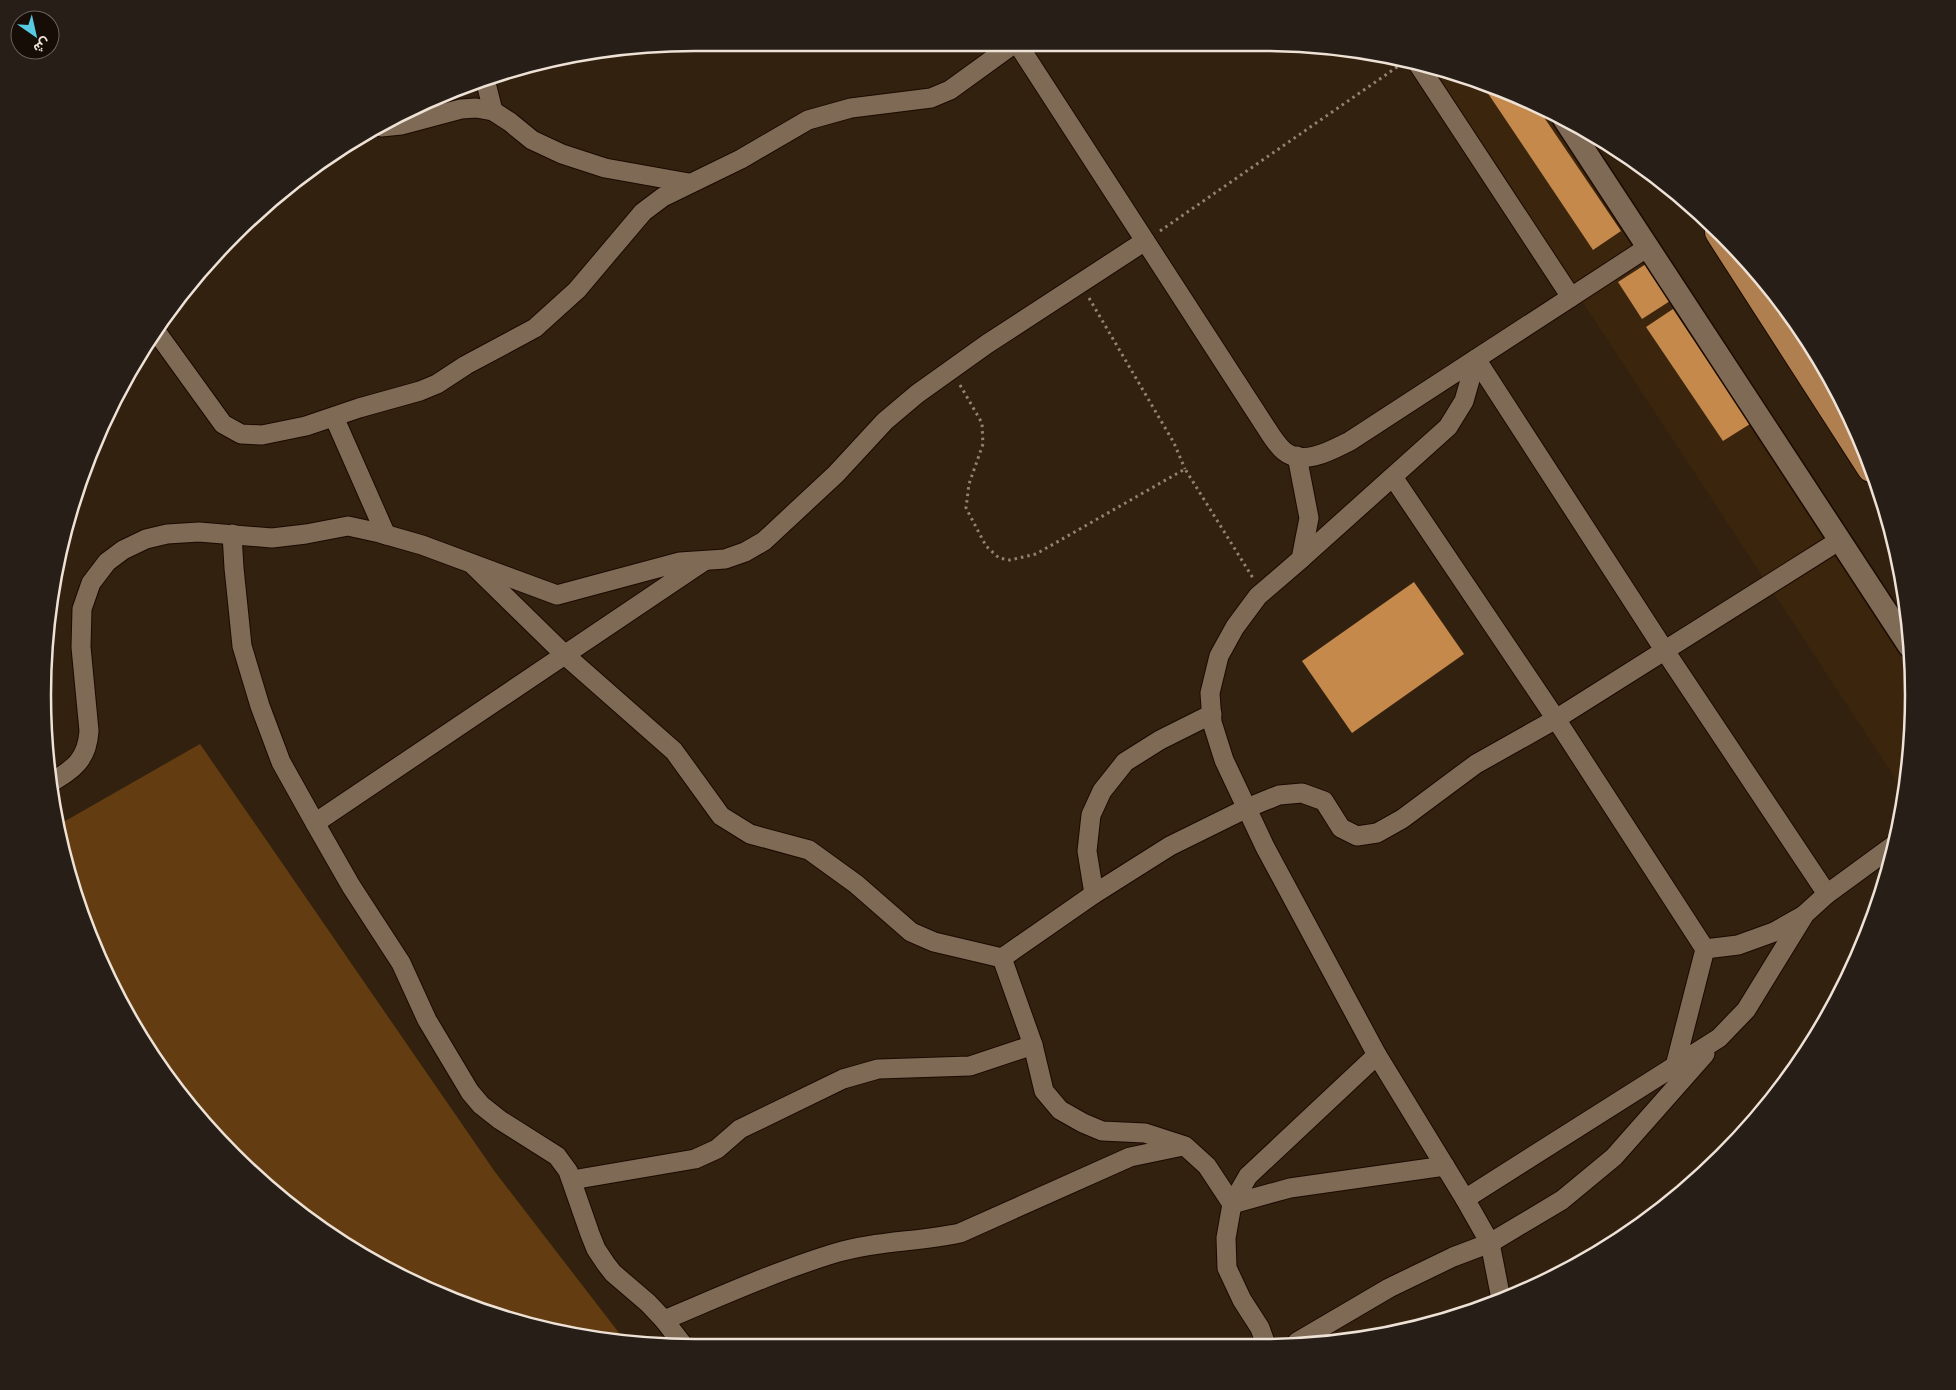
<svg xmlns="http://www.w3.org/2000/svg" width="1956" height="1390" font-family="Figtree,Vazirmatn,sans-serif">
<style>
.built{fill:#3c250d}
.green{fill:#633d11}
.building{fill:#c4894b}
.lines{fill:none;stroke-linecap:round;stroke-linejoin:round}
.minor-casing{stroke:#1a0a00;stroke-width:21}
.tertiary-casing{stroke:#1a0a00;stroke-width:25}
.trunk-casing{stroke:#1a0a00;stroke-width:30}
.path{stroke:#918274;stroke-width:3;stroke-dasharray:2.5 4;stroke-linecap:butt}
.minor{stroke:#7f6a56;stroke-width:19}
.tertiary{stroke:#7f6a56;stroke-width:22}
.trunk{stroke:#af7f4f;stroke-width:28}
.rim{fill:none;stroke:#eee2d7;stroke-width:2.5}
</style>
<rect width="100%" height="100%" fill="#33210f"/>
<path class="built" d="M1429 68 1510 92 1556 115 1909 658 1912 738 1903 790Z"/>
<path class="green" d="M200 744 495 1172 626 1342 526 1325 407 1280 298 1213 204 1125 130 1021 92 945 60 824Z"/>
<g class="building">
<path d="M1481 83 1510 92 1535 104 1621 231 1593 250Z"/>
<path d="M1646 264 1670 301 1642 319 1618 282Z"/>
<path d="M1673 309 1750 424 1723 441 1646 327Z"/>
<path d="M1414 582 1464 654 1352 733 1302 661Z"/>
</g>
<g class="lines">
<defs>
<g id="minor">
<path d="M1017 43 1267 429C1272 437 1277 445 1284 451 1303 467 1332 450 1350 441L1648 247"/>
<path d="M1418 64 1571 297"/>
<path d="M485 79 493 111"/>
<path d="M381 127 401 125 461 109 476 108 493 111 510 122 532 140 562 154 605 168 689 183"/>
<path d="M158 334 223 424 241 434 262 435 306 426 359 408 420 391 437 384 466 365 535 328 577 290 643 212 663 197 741 159 808 120 851 108 931 98 950 90 1015 43"/>
<path d="M1476 359 1665 651 1827 894"/>
<path d="M334 417 386 535"/>
<path d="M1297 456 1309 518 1301 559 1258 596 1235 627 1219 656 1210 693 1212 722 1224 760 1265 847 1377 1055 1465 1199 1490 1243 1501 1299"/>
<path d="M1393 477 1556 719 1705 949 1675 1066"/>
<path d="M232 534 234 568 242 646 260 706 281 762 315 823 351 886 401 963 427 1020 470 1092 481 1105 500 1120 557 1156 568 1171 590 1234 596 1249 606 1264 613 1273 648 1303 664 1320 684 1346"/>
<path d="M1301 559 1448 427 1464 401 1476 359"/>
<path d="M473 565 565 655 674 751 721 816 750 834 809 850 856 884 911 932 934 942 1002 958 1094 894 1170 846 1247 808 1279 795 1302 793 1324 801 1341 828 1357 836 1377 833 1402 819 1476 764 1556 719 1840 540"/>
<path d="M49 784C73 769 87 761 89 731L81 647 82 609 91 583 107 562 123 550 146 539 167 534 199 532 272 538 306 534 348 526 380 533 422 545 557 595 680 562 725 559 745 552 764 541 836 474 885 421 917 394 987 344 1145 241"/>
<path d="M315 823 704 561"/>
<path d="M1094 894 1087 851 1091 815 1102 791 1125 762 1160 740 1212 714"/>
<path d="M1705 949 1738 945 1774 932 1804 915"/>
<path d="M1002 958 1033 1045 1044 1091 1060 1110 1083 1123 1102 1131 1145 1133 1185 1146 1207 1166 1232 1204 1290 1188 1445 1166"/>
<path d="M572 1180 695 1159 717 1149 740 1129 843 1079 878 1069 970 1066 1033 1045"/>
<path d="M1465 1199 1719 1038 1746 1010 1805 914 1827 894 1894 845"/>
<path d="M664 1320C719 1297 774 1272 832 1254 873 1241 918 1242 960 1233L1130 1157 1183 1146"/>
<path d="M1265 1342 1260 1328 1242 1300 1227 1268 1226 1238 1232 1204 1248 1176 1377 1055"/>
<path d="M1297 1342 1389 1288 1453 1257 1490 1243 1562 1200 1614 1157 1705 1054"/>
</g>
<path id="tertiary" d="M1564 119 1909 646"/>
<path id="trunk" d="M1719 232 1871 468"/>
</defs>
<use href="#minor" class="minor-casing"/>
<use href="#tertiary" class="tertiary-casing"/>
<use href="#trunk" class="trunk-casing"/>
<g class="path">
<path d="M1160 231 1400 65"/>
<path d="M1089 298 1174 443 1185 469"/>
<path d="M960 385 982 423 983 444 969 484 966 508 986 546 999 558 1010 560 1036 554 1185 469 1253 578"/>
</g>
<use href="#minor" class="minor"/>
<use href="#tertiary" class="tertiary"/>
<use href="#trunk" class="trunk"/>
</g>
<path d="M0 0H1956V1390H0ZM695 51H1261A644 644 0 0 1 1905 695V695A644 644 0 0 1 1261 1339H695A644 644 0 0 1 51 695V695A644 644 0 0 1 695 51Z" fill="#261e17" fill-rule="evenodd"/>
<path class="rim" d="M695 51H1261A644 644 0 0 1 1905 695V695A644 644 0 0 1 1261 1339H695A644 644 0 0 1 51 695V695A644 644 0 0 1 695 51Z"/>
<g transform="translate(35 35) rotate(146)"><circle r="24" fill="#150d06" stroke="#6c625a"/>
<path d="M0-4L9 19L0 12L-9 19Z" fill="#57c9e2"/>
<text y="-8" font-size="14" font-weight="bold" text-anchor="middle" fill="#eee2d7">ش</text>
</g>
</svg>
